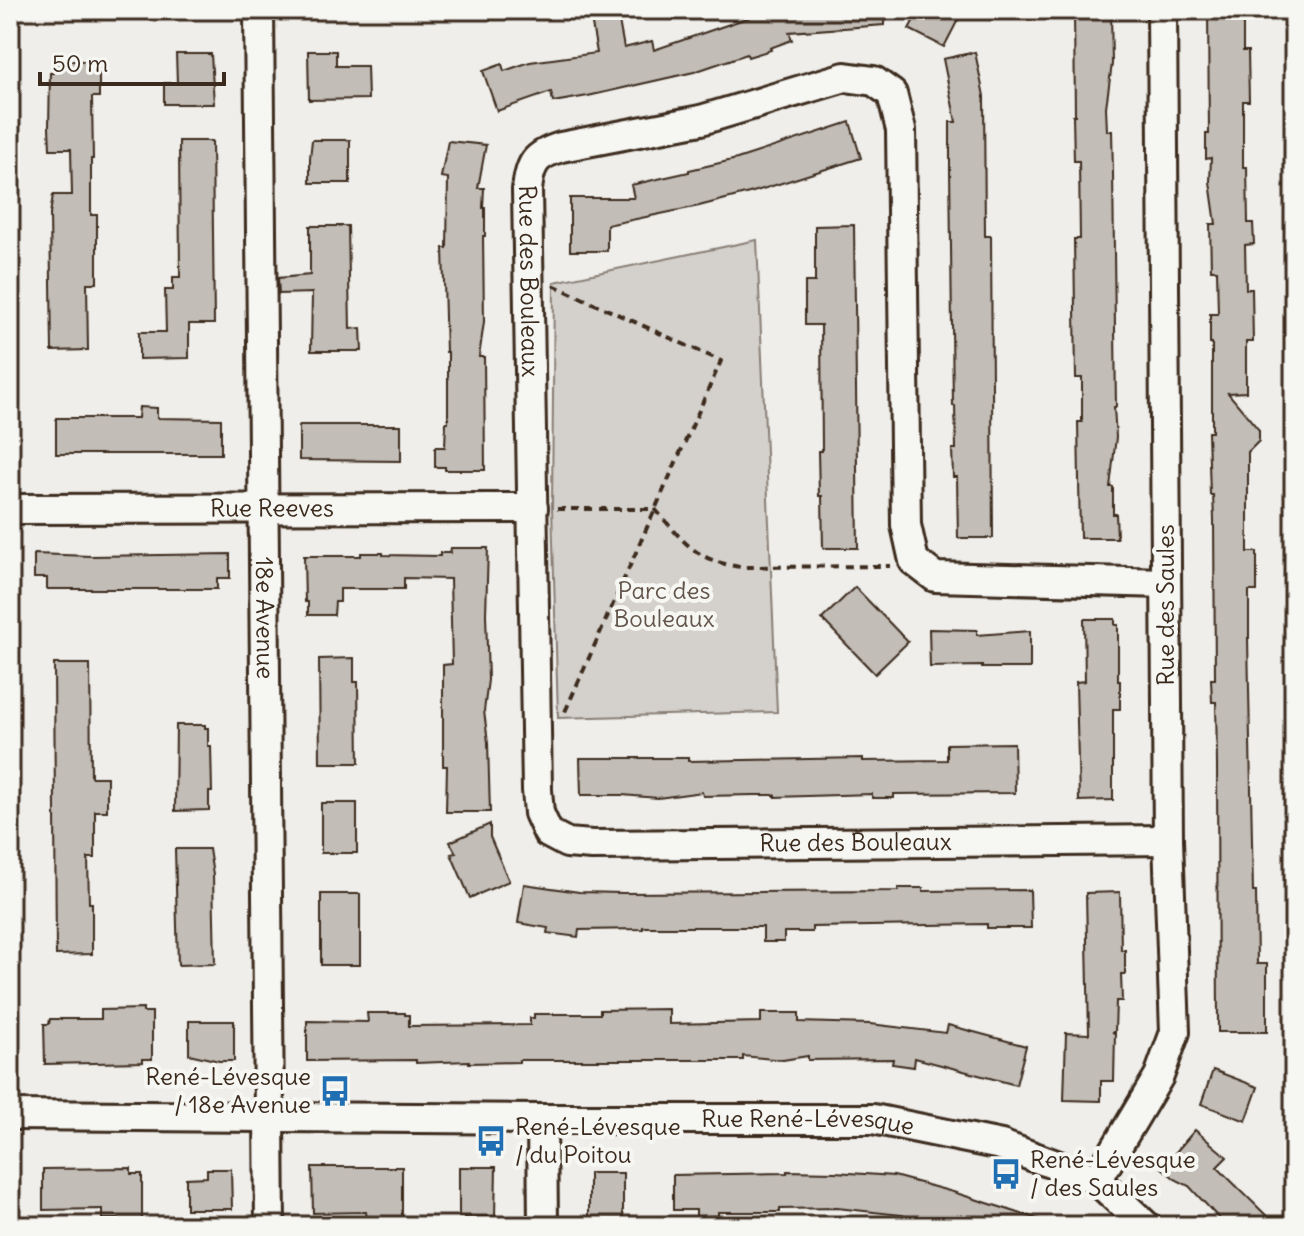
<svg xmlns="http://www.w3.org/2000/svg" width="1304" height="1236" font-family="Delius,sans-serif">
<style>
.green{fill:#d4d1cc;stroke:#887e75;stroke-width:2}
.building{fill:#c2bdb7;stroke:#3b2a1e;stroke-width:2}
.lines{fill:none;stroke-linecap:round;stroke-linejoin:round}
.minor-casing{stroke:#3b2a1e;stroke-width:34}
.path{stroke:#3b2a1e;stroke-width:4;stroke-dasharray:8 6;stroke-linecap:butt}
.minor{stroke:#f6f6f2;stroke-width:28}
.labels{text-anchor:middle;stroke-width:8;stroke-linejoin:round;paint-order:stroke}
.street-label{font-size:24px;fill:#3b2a1e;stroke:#f6f6f2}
.park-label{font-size:24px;fill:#61544a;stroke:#f6f6f2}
.poi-label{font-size:24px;fill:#3b2a1e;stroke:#f6f6f2;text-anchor:start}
</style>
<rect width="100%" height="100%" fill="#efeeea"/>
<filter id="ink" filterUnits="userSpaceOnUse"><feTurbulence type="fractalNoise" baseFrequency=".0125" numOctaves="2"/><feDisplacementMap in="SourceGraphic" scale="16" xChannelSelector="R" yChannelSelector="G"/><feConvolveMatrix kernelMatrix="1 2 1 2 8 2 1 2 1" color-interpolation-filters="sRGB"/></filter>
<g filter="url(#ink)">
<path class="green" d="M757 240 777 712 558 718 552 507 554 282Z"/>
<g class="building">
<path d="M604 10H617L624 48 652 41 654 50 750 17 749 13 760 10H884V25L789 32 792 40 770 48 771 50 748 57 747 54 694 72 588 96 553 102 551 92 497 111 483 71 502 64 504 71 530 62 597 53 590 13Z"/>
<path d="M919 10H963L944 47 909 29Z"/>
<path d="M1074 10H1111L1112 64 1106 107 1107 131H1112L1113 172 1116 407H1114L1116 437 1110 487H1113V514H1116L1117 538H1080L1078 422H1082V378H1076L1074 239H1080L1079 161H1074L1073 115H1075Z"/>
<path d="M1208 10H1243V51H1248L1249 101H1243V167H1247L1248 223H1253L1254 244 1245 245 1246 289H1252L1253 342H1246V392L1228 393 1259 430V441L1248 452V552H1257V591H1249V638H1248L1253 892H1256L1257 964H1267V1032H1218L1217 765 1216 702H1212L1211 679H1215L1214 519 1213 495H1210L1208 432H1212V343H1210V314H1218L1217 270H1211L1210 224H1216L1210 182 1211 158 1206 159V134H1209Z"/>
<path d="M308 51H336V66H367L368 99 309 100Z"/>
<path d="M975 52 984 96 985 236H991L993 538H958L957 477H953L952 449H956L955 406H953L950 168V122H956L943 59Z"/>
<path d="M176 54H211L214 104H164V83H177Z"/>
<path d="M52 61H99V97H92L93 159H91V215H97V283H87L88 350 52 351 50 214 53 195H72L71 149H50L49 127 50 73H53Z"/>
<path d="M850 122 861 158 753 192 699 206 607 225V251H570V198H634L631 185 689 172V170L737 159Z"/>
<path d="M312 140H350V183H310V158Z"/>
<path d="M179 141H212L214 324H189V358L139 359V332H166L165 290H173V277H180Z"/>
<path d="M448 141 486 145 478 188H484L483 208H485V236H483L484 322 479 357H484L485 470H445V467H435V447H445L446 422H448V352H446L443 248H447L448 178 441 177Z"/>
<path d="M854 225 858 548H823L822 496H819L818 451H822L821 325H805V282H815V226Z"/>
<path d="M310 226H348L350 329 361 328 362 351H311L312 293 279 294 278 278 310 275Z"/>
<path d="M139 407 157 408V418L221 419V454H56V418H138Z"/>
<path d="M299 425H401V461L299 460Z"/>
<path d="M451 548H488L486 614 488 680 484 711 488 742 490 812H446L447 766H443V665L452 664 450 579 404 578V589H340V602H335L334 615H308V602H305L304 556H361V553H383V555L440 556V553H450Z"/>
<path d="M34 554 91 556 230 554V578H217V589H47V578H34Z"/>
<path d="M855 587 908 642 875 674 822 619Z"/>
<path d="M1084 619H1115V625H1118V681H1120V709H1113V800L1079 801 1076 682 1085 681Z"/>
<path d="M929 629 977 630V635L1030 631V668H982V666L930 667Z"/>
<path d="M354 658V682H358L359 763H320L319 659Z"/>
<path d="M54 664H90L91 777H107V811H95V858H88L89 903H92V954L56 955Z"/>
<path d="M176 725H205V728H208V746H211L212 792H209V810L175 811Z"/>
<path d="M1014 743 1015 793 894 794V798H872V794L775 797V795H754L703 796 702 792 658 798 622 795H581L580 758H688V761L863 758V761L947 760V744Z"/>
<rect x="321" y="803" width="36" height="50"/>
<path d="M490 824V837L509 881 470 898 451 854 456 853 450 842Z"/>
<path d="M175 849H209L213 875 215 964 178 965Z"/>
<path d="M524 884 579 892 622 893 898 891V888H923V891L1030 890 1031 928H987V924L812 927V932H784V942H763V927H643V929L579 930 578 937 547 933 548 928 518 923Z"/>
<path d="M1120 892 1121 950H1125V974H1121L1122 1001H1116L1115 1032H1112L1115 1033 1114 1081H1101V1101L1064 1100 1066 1033 1089 1034 1086 893Z"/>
<rect x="321" y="894" width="39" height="71"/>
<path d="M143 1009V1012H152V1059H143V1062L45 1064 44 1024H49L50 1019H101V1010Z"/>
<path d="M669 1009V1024L761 1022V1013H799V1022L870 1024 946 1033 948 1025 1026 1046 1016 1085 915 1058 914 1067 892 1064 893 1059 808 1060V1056L783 1060 743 1056V1060H519V1062L469 1063V1061L416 1063V1060L307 1061V1021L368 1022 367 1013H405V1015H409V1026L530 1025V1018H534V1014H600V1010Z"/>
<path d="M189 1021H234V1061H219L189 1054Z"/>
<path d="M1213 1070 1258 1087 1246 1121 1201 1104Z"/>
<path d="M1195 1130 1227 1157 1217 1167 1277 1226H1226L1189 1186 1175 1179 1162 1168Z"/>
<path d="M312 1167H402V1219H367L366 1212 313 1213Z"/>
<path d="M459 1167H496L495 1217H459Z"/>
<path d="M131 1168V1174H142V1219H102V1209L43 1210V1169Z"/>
<path d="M207 1169H231L232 1209H186V1178L207 1177Z"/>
<path d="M787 1171 835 1172 894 1176 953 1192 1047 1222 1046 1226H946L901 1215 837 1208 780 1209V1212H718V1216L696 1217V1210H673V1175L787 1173Z"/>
<path d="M589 1173H623V1219L589 1220Z"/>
</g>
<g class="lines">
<defs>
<g id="minor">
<path id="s1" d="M259 10 270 1226"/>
<path id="s2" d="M10 509 533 508"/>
<path id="s3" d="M1166 583 935 577 914 561 906 525 901 130 892 94 874 81 845 77 701 120 561 147C535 155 530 163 527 190L537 790 539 813 548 833 567 843 592 845 1168 840"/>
<path id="s4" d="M10 1115 542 1119H873L1001 1145 1097 1180 1146 1226"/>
<path d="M542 1119 543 1226"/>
<path d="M1097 1180 1159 1076 1175 1032 1168 840 1162 10"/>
</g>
</defs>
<use href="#minor" class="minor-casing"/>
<g class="path">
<path d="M553 285 721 361 564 714"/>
<path d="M557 509H655C685 543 695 561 742 567L890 566"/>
</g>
<use href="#minor" class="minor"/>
</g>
</g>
<defs>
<symbol id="bus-bare" viewBox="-9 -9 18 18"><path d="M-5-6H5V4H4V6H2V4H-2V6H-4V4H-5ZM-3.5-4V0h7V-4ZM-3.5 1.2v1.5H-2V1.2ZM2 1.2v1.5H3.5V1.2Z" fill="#1f6fb2" stroke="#f6f6f2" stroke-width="2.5" paint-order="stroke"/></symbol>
</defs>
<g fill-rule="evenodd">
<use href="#bus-bare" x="313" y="1069" width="44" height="44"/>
<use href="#bus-bare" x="469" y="1119" width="44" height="44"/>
<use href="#bus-bare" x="984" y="1152" width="44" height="44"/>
</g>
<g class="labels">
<g class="street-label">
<text dy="8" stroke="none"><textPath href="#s3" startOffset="1222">Rue des Bouleaux</textPath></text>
<text dy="8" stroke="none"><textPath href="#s2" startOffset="262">Rue Reeves</textPath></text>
<text transform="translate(1166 605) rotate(-90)" y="8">Rue des Saules</text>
<text dy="8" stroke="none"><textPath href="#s1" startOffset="608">18e Avenue</textPath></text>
<text dy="8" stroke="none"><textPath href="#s3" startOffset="2086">Rue des Bouleaux</textPath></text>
<text dy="8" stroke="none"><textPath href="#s4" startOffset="798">Rue René-Lévesque</textPath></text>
</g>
<g class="park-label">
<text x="664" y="599">Parc des<tspan x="664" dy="28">Bouleaux</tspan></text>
</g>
<g class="poi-label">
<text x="311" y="1085" text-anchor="end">René-Lévesque<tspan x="311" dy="28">/ 18e Avenue</tspan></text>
<text x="515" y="1135">René-Lévesque<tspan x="515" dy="28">/ du Poitou</tspan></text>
<text x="1030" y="1168">René-Lévesque<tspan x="1030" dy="28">/ des Saules</tspan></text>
</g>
</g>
<rect width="1304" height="1236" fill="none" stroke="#f6f6f2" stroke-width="40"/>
<rect x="20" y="20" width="1264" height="1196" fill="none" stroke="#3b2a1e" stroke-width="3" filter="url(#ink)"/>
<path d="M40 72v12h184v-12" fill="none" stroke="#3b2a1e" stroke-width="4"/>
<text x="52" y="72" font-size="24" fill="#3b2a1e" stroke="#f6f6f2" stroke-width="6" paint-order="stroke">50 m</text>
</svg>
